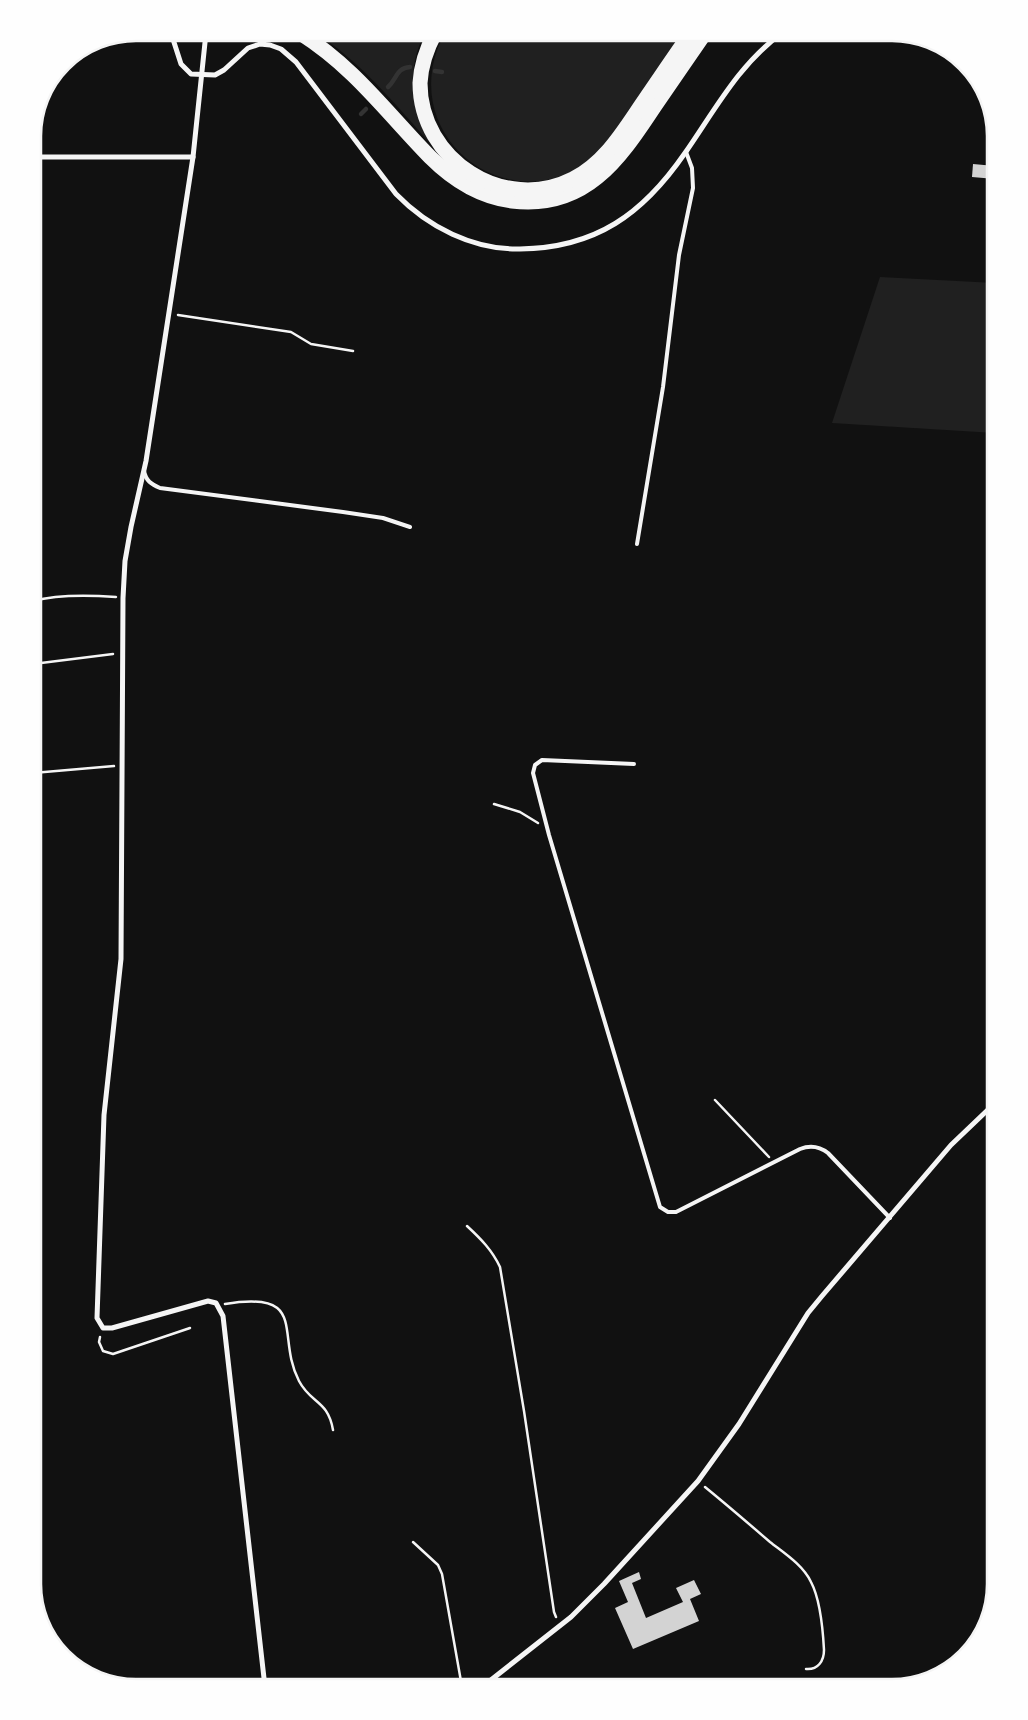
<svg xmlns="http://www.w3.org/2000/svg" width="1028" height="1720" font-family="'DM Sans',sans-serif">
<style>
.green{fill:#202020}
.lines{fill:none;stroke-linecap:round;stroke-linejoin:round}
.stream{stroke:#333;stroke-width:4.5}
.building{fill:#d3d3d3}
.path{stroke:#f5f5f5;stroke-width:2.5}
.service{stroke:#f5f5f5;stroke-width:4}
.minor{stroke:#f5f5f5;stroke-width:5}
.motorway{stroke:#f5f5f5;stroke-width:15}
.rim{fill:none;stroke:#f5f5f5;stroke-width:2.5}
</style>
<rect width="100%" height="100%" fill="#111"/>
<g class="green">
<path d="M316 33H425C406 67 411 110 430 143 395 104 361 62 316 33Z"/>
<path d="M446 33H683C666 58 649 83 631 107 618 127 605 149 586 163 517 213 421 155 432 71 434 58 438 44 446 33Z"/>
<path d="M880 277 995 283V433L832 423Z"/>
</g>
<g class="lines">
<g class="stream">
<path d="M435 71 442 72"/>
<path d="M388 87C397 79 396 68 410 67"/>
<path d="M361 114 366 109"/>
</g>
</g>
<g class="building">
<path d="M973 164 995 166V179L972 177Z"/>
<path d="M639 1572 641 1579 632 1583 646 1618 683 1602 676 1588 694 1580 701 1594 690 1599 699 1621 633 1649 615 1608 628 1602 619 1581Z"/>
</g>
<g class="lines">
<g class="path">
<path d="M178 315 291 332 311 344 353 351"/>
<path d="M995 470 994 457 995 449"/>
<path d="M33 601C59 594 89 595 116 597"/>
<path d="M33 664 113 654"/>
<path d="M33 773 114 766"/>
<path d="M494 804 520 812 538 823"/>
<path d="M715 1100 769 1157"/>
<path d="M467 1226C481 1239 492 1250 500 1267L524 1411 554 1612 556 1617"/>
<path d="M225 1304C310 1290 275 1335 299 1381 311 1404 328 1400 333 1430"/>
<path d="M100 1337 99 1342 103 1351 113 1354 190 1328"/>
<path d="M705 1487C727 1505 748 1523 770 1542 784 1553 803 1565 811 1582 820 1599 823 1631 824 1650 824 1661 818 1670 806 1669"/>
<path d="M413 1542 438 1565 442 1574 462 1687"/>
</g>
<g class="service">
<path d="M144 471C146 481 151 484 160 488L343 512 383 518 410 527"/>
<path d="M637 544 663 387 679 255 693 188 692 168 686 152"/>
<path d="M634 764 542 760 535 765 533 773 549 835 660 1207 668 1212H676L800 1149C810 1145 819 1146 828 1153L890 1218"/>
</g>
<g class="minor">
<path d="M171 33 181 64 191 74 215 75 224 70 248 48 260 44 270 45 281 49 296 62 396 194C428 227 473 250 520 249 596 248 643 214 685 153 715 110 739 64 782 33"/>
<path d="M206 33 193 157 146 461 131 527 125 561 123 598 121 959 104 1115 97 1318 103 1328H112L208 1301 216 1303 223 1316 265 1687"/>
<path d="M33 157H193"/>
<path d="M482 1687 571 1617 604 1584 698 1481 739 1424 808 1313 822 1296 951 1145 995 1103"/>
</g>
<g class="motorway">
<path d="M300 33C355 68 386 112 430 157 453 180 480 197 512 201 585 210 619 160 654 107 671 82 688 58 705 33"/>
<path d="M435 33C427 48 421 65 420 83 420 160 504 214 573 179 606 162 624 130 644 101 660 78 675 55 691 33"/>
</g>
</g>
<path d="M0 0H1028V1720H0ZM136 41H892A95 95 0 0 1 987 136V1584A95 95 0 0 1 892 1679H136A95 95 0 0 1 41 1584V136A95 95 0 0 1 136 41Z" fill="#fefefe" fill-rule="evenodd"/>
<path class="rim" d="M136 41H892A95 95 0 0 1 987 136V1584A95 95 0 0 1 892 1679H136A95 95 0 0 1 41 1584V136A95 95 0 0 1 136 41Z"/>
</svg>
